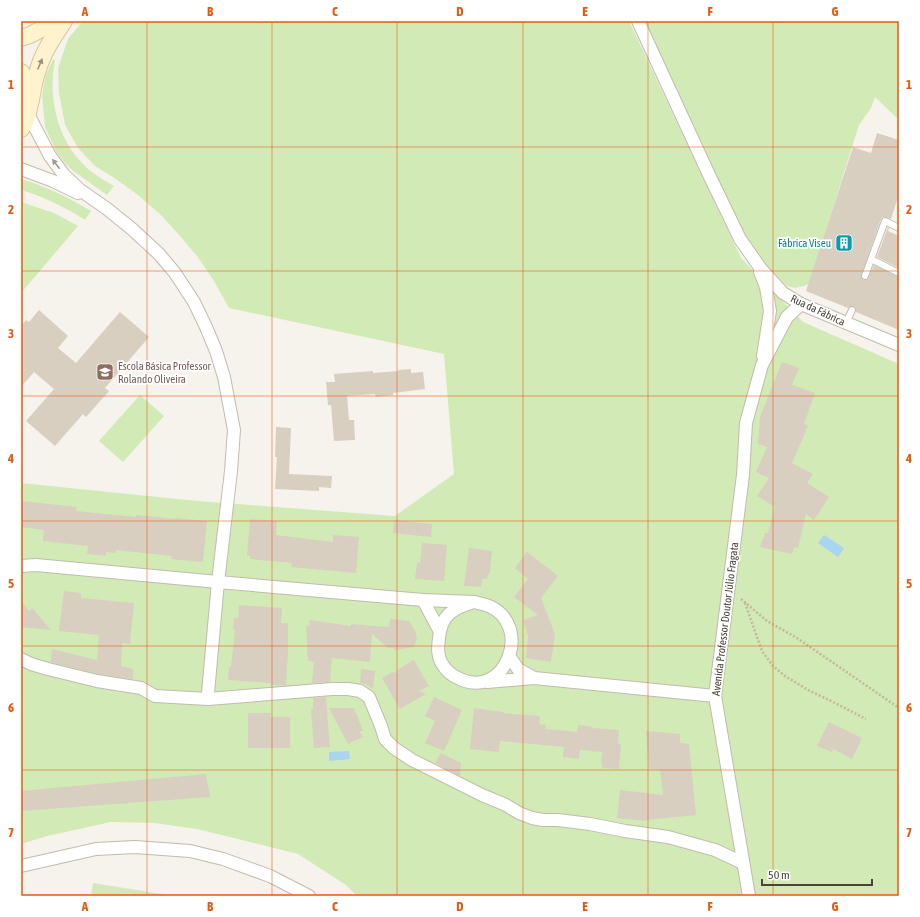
<svg xmlns="http://www.w3.org/2000/svg" width="920" height="917" font-family="'Asap Condensed',sans-serif">
<style>
.green{fill:#d2eab5}
.water{fill:#a9d4f2}
.building{fill:#d8cfc1}
.lines{fill:none;stroke-linecap:round;stroke-linejoin:round}
.lane-casing{stroke:#c2bbae;stroke-width:8}
.street-casing{stroke:#c2bbae;stroke-width:14}
.secondary-casing{stroke:#d6c79b;stroke-width:18}
.path{stroke:#c4b79f;stroke-width:2.5;stroke-dasharray:2 2;stroke-linecap:butt}
.lane{stroke:#fff;stroke-width:6}
.street{stroke:#fff;stroke-width:12}
.secondary{stroke:#fff3cd;stroke-width:16}
.oneway{fill:#9c937c}
.oneway2{fill:#9c9892}
.grid{fill:none;stroke:#e8590c;stroke-width:1;stroke-opacity:0.55}
.labels{text-anchor:middle;stroke-width:3.5;stroke-linejoin:round;paint-order:stroke}
.culture-label{font-size:11px;fill:#0d838f;stroke:#fff;text-anchor:end}
.street-label{font-size:11px;fill:#4b4439;stroke:#fff}
.education-label{font-size:11px;fill:#785e54;stroke:#fff;text-anchor:start}
.neatline{fill:none;stroke:#e8590c;stroke-width:1.5}
.grid-label{font-size:13px;text-anchor:middle;font-weight:bold;fill:#e8590c}
</style>
<rect width="100%" height="100%" fill="#f6f3ec"/>
<g class="green">
<path d="M84 21H629L741 258 803 322 899 364V896H357L346 885 298 854 197 829 155 823 111 822 47 836 21 844V483L197 501 395 516 454 474 444 354 229 308 214 281 197 256 180 236 162 216 138 195 113 177 95 166 78 148 65 125 59 93 58 68 68 39 81 23Z"/>
<path d="M645 21H899V120L875 97 871 108 859 125 809 284C803 286 796 289 791 287 788 287 785 284 783 282 761 264 745 238 732 213Z"/>
<path d="M53 59 55 60C47 101 59 147 93 173 100 178 107 182 114 186L107 195 72 170 65 163 57 153 50 138 45 127 42 96 45 78Z"/>
<path d="M21 179C46 186 69 198 91 211L85 220C65 207 44 197 21 190Z"/>
<path d="M21 202 54 213 78 226 21 293Z"/>
<path d="M140 395 164 416 123 462 99 441Z"/>
<path d="M93 883 174 896H91Z"/>
</g>
<g class="water">
<path d="M824 535 844 548 838 557 818 543Z"/>
<path d="M349 751 350 759 329 761V752Z"/>
</g>
<g class="building">
<path d="M877 133 899 140V194L891 219 885 217H883L881 219 861 276 863 280H865L868 279 874 265 899 277V330L856 312V308L854 306H850L848 308 806 291 853 147 871 153Z"/>
<path d="M888 227 889 228 888 231 899 236V268L877 257Z"/>
<path d="M39 310 68 336 58 348 76 363 120 312 149 337 105 388 109 391 86 417 83 414 55 446 26 421 54 389 34 372 21 387V326L26 320 29 322Z"/>
<path d="M782 362 799 368 792 385 815 393 804 424 808 426 792 463 813 474 807 483 829 497 814 520 806 514 798 548 794 547 792 554 760 547 765 533H768L775 507 757 496 769 478 756 472 767 447 758 444 760 417Z"/>
<path d="M411 369V373L423 372 425 389 393 393V395L376 397 375 394 347 396 349 420H354L355 440 334 441 331 405H328L326 382H335L334 374 373 371V373L399 371V370Z"/>
<path d="M276 427 291 428 289 474 332 476 331 488 319 487V491L275 489 277 457H275Z"/>
<path d="M21 501 77 507 76 511 136 517V515L175 519V518L207 521 203 562 171 559 172 556 116 550V553L106 552V556L87 554 88 546 43 541 44 530 21 527Z"/>
<path d="M250 519 277 521 276 535 333 542V535L359 537 356 573 291 567 292 563 250 559V556H247Z"/>
<path d="M394 520 432 524 431 537 393 533Z"/>
<path d="M422 543 447 545 444 581 415 579 417 562 420 563Z"/>
<path d="M469 548 492 551 490 572 486 579H482L481 587 464 586Z"/>
<path d="M527 552 558 576 541 598 555 634 551 662 526 658 528 636 523 620 538 615 514 597 528 579 515 568Z"/>
<path d="M64 591 81 593V598L134 603 130 644 122 643 121 666 133 669V679L98 674 51 662 52 649 97 660 99 635 59 631Z"/>
<path d="M21 601 29 611 32 608 51 630 21 627Z"/>
<path d="M239 605 282 608 281 623H288V653L286 685H271V683L228 680 229 667H231L235 630H233L234 618H238Z"/>
<path d="M390 619 409 621 415 631 417 637 416 641 414 647 394 650V648H388L372 634 370 662 332 658 330 682 312 683 314 662 308 661 306 626H309L310 620 351 626V624L389 627Z"/>
<path d="M414 660 429 686 419 691 426 694 400 709 382 678 393 672 397 673V670Z"/>
<path d="M361 669 375 671 373 689 366 684 360 683Z"/>
<path d="M326 697 330 747 314 748 311 709H313V698Z"/>
<path d="M434 697 462 710 444 751 425 743 435 721 425 716Z"/>
<path d="M329 708H354L363 731H359L363 737 348 744Z"/>
<path d="M474 708 503 712V713L540 716 539 724 546 725 545 729 577 732 578 725 593 727 592 728 619 730 618 743 621 744 619 769 602 768V763H601L602 752 580 750 579 759 563 757 564 747 500 741 499 752 470 749Z"/>
<path d="M248 713H271L270 717H290V748H248Z"/>
<path d="M829 722 862 738 852 759 833 749 832 752 817 746Z"/>
<path d="M646 731 680 734V743L689 744 696 815 646 820V821L617 818 620 790 663 795 660 770 649 769Z"/>
<path d="M441 753 461 763 460 776 435 763Z"/>
<path d="M206 774 210 797 21 811V791Z"/>
</g>
<g class="lines">
<defs>
<g id="lane">
<path d="M871 259 899 273"/>
<path d="M865 276 885 221 899 228"/>
<path d="M846 323 852 310"/>
</g>
<g id="street">
<path d="M638 21 710 177 728 214 740 239 761 269 783 293 801 304 899 345"/>
<path d="M28 114 50 156 64 175 80 190 106 208 132 229 159 254 175 273 194 302 206 327 216 351 224 377 234 430 231 471 218 582 208 693"/>
<path d="M21 169 53 181 78 193"/>
<path d="M760 272 766 287 770 311 763 356"/>
<path d="M21 566 36 565 218 582 423 600 474 602"/>
<path d="M423 600 439 630"/>
<path d="M474 602C478 603 484 604 489 606 534 626 505 700 460 679 451 675 446 671 441 662 437 654 438 647 439 638 441 615 453 608 474 602Z"/>
<path d="M509 656 518 669 534 678"/>
<path d="M21 659 31 664 48 669 97 681 141 688 155 696 208 699 332 689H348L360 691 369 697 381 726 385 739 394 748 412 760 482 795 506 805 519 813 532 818 543 820H558L590 824 625 831 668 837 715 850 743 863"/>
<path d="M487 682 534 678 715 696"/>
<path d="M21 866 96 849 135 847 190 851 223 859 270 876 309 896"/>
<path d="M749 896 715 696 743 475 746 423 762 365 787 317 801 304"/>
</g>
<g id="secondary">
<path d="M21 38 30 35 57 21"/>
<path d="M21 72C26 80 29 88 30 98"/>
<path d="M21 129C28 120 28 110 31 100 33 90 34 79 38 70 43 52 54 36 64 21"/>
</g>
</defs>
<use href="#lane" class="lane-casing"/>
<use href="#street" class="street-casing"/>
<use href="#secondary" class="secondary-casing"/>
<g class="path">
<path d="M741 599 767 621 797 638 899 708"/>
<path d="M745 603 762 651 773 666 785 676 808 690 833 702 866 719"/>
</g>
<use href="#lane" class="lane"/>
<use href="#street" class="street"/>
<use href="#secondary" class="secondary"/>
</g>
<defs><path id="oneway-solid" d="M-6-.8H1V-3.2L6.5 0L1 3.2V.8H-6Z"/></defs>
<use class="oneway" href="#oneway-solid" transform="translate(40 64) rotate(-67)"/>
<use class="oneway2" href="#oneway-solid" transform="translate(56 164) rotate(-127)"/>
<path class="grid" d="M147 21V896M272 21V896M397 21V896M523 21V896M648 21V896M773 21V896M21 147H899M21 271H899M21 396H899M21 521H899M21 646H899M21 770H899"/>
<defs>
<symbol id="building-square" viewBox="-11 -11 22 22"><rect x="-9" y="-9" width="18" height="18" rx="4" fill="#0f9aa8" stroke="#fff"/><path d="M-4-6H4V6H1V3H-1V6H-4ZM-2.5-4.3h1.7v1.8h-1.7ZM.8-4.3h1.7v1.8H.8ZM-2.5-1h1.7V.8h-1.7ZM.8-1h1.7V.8H.8Z" fill="#fff"/></symbol>
<symbol id="school-square" viewBox="-11 -11 22 22"><rect x="-9" y="-9" width="18" height="18" rx="4" fill="#8d6e63" stroke="#fff"/><path d="M0-5L7-2L0 1L-7-2ZM-4 1L0 2.5L4 1V4Q0 6-4 4Z" fill="#fff"/></symbol>
</defs>
<g fill-rule="evenodd">
<use href="#building-square" x="834" y="233" width="20" height="20"/>
<use href="#school-square" x="95" y="362" width="20" height="20"/>
</g>
<g class="labels">
<g class="culture-label">
<text x="831" y="247">Fábrica Viseu</text>
</g>
<g class="street-label">
<text transform="translate(818 310) rotate(25)" y="4">Rua da Fábrica</text>
<text transform="translate(725 619) rotate(-83)" y="4">Avenida Professor Doutor Júlio Fragata</text>
</g>
<g class="education-label">
<text x="118" y="370">Escola Básica Professor<tspan x="118" dy="13">Rolando Oliveira</tspan></text>
</g>
</g>
<rect width="920" height="917" fill="none" stroke="#ffffff" stroke-width="44"/>
<path d="M762 879v6h110v-6" fill="none" stroke="#4b4439" stroke-width="2"/>
<text x="768" y="879" font-size="12" fill="#4b4439" stroke="#ffffff" stroke-width="3" paint-order="stroke">50 m</text>
<rect x="22" y="22" width="876" height="873" class="neatline"/>
<g class="grid-label">
<text x="85" y="16">A</text>
<text x="210" y="16">B</text>
<text x="335" y="16">C</text>
<text x="460" y="16">D</text>
<text x="585" y="16">E</text>
<text x="710" y="16">F</text>
<text x="835" y="16">G</text>
<text x="11" y="89">1</text>
<text x="909" y="89">1</text>
<text x="11" y="214">2</text>
<text x="909" y="214">2</text>
<text x="11" y="338">3</text>
<text x="909" y="338">3</text>
<text x="11" y="463">4</text>
<text x="909" y="463">4</text>
<text x="11" y="588">5</text>
<text x="909" y="588">5</text>
<text x="11" y="712">6</text>
<text x="909" y="712">6</text>
<text x="11" y="837">7</text>
<text x="909" y="837">7</text>
<text x="85" y="911">A</text>
<text x="210" y="911">B</text>
<text x="335" y="911">C</text>
<text x="460" y="911">D</text>
<text x="585" y="911">E</text>
<text x="710" y="911">F</text>
<text x="835" y="911">G</text>
</g>
</svg>
